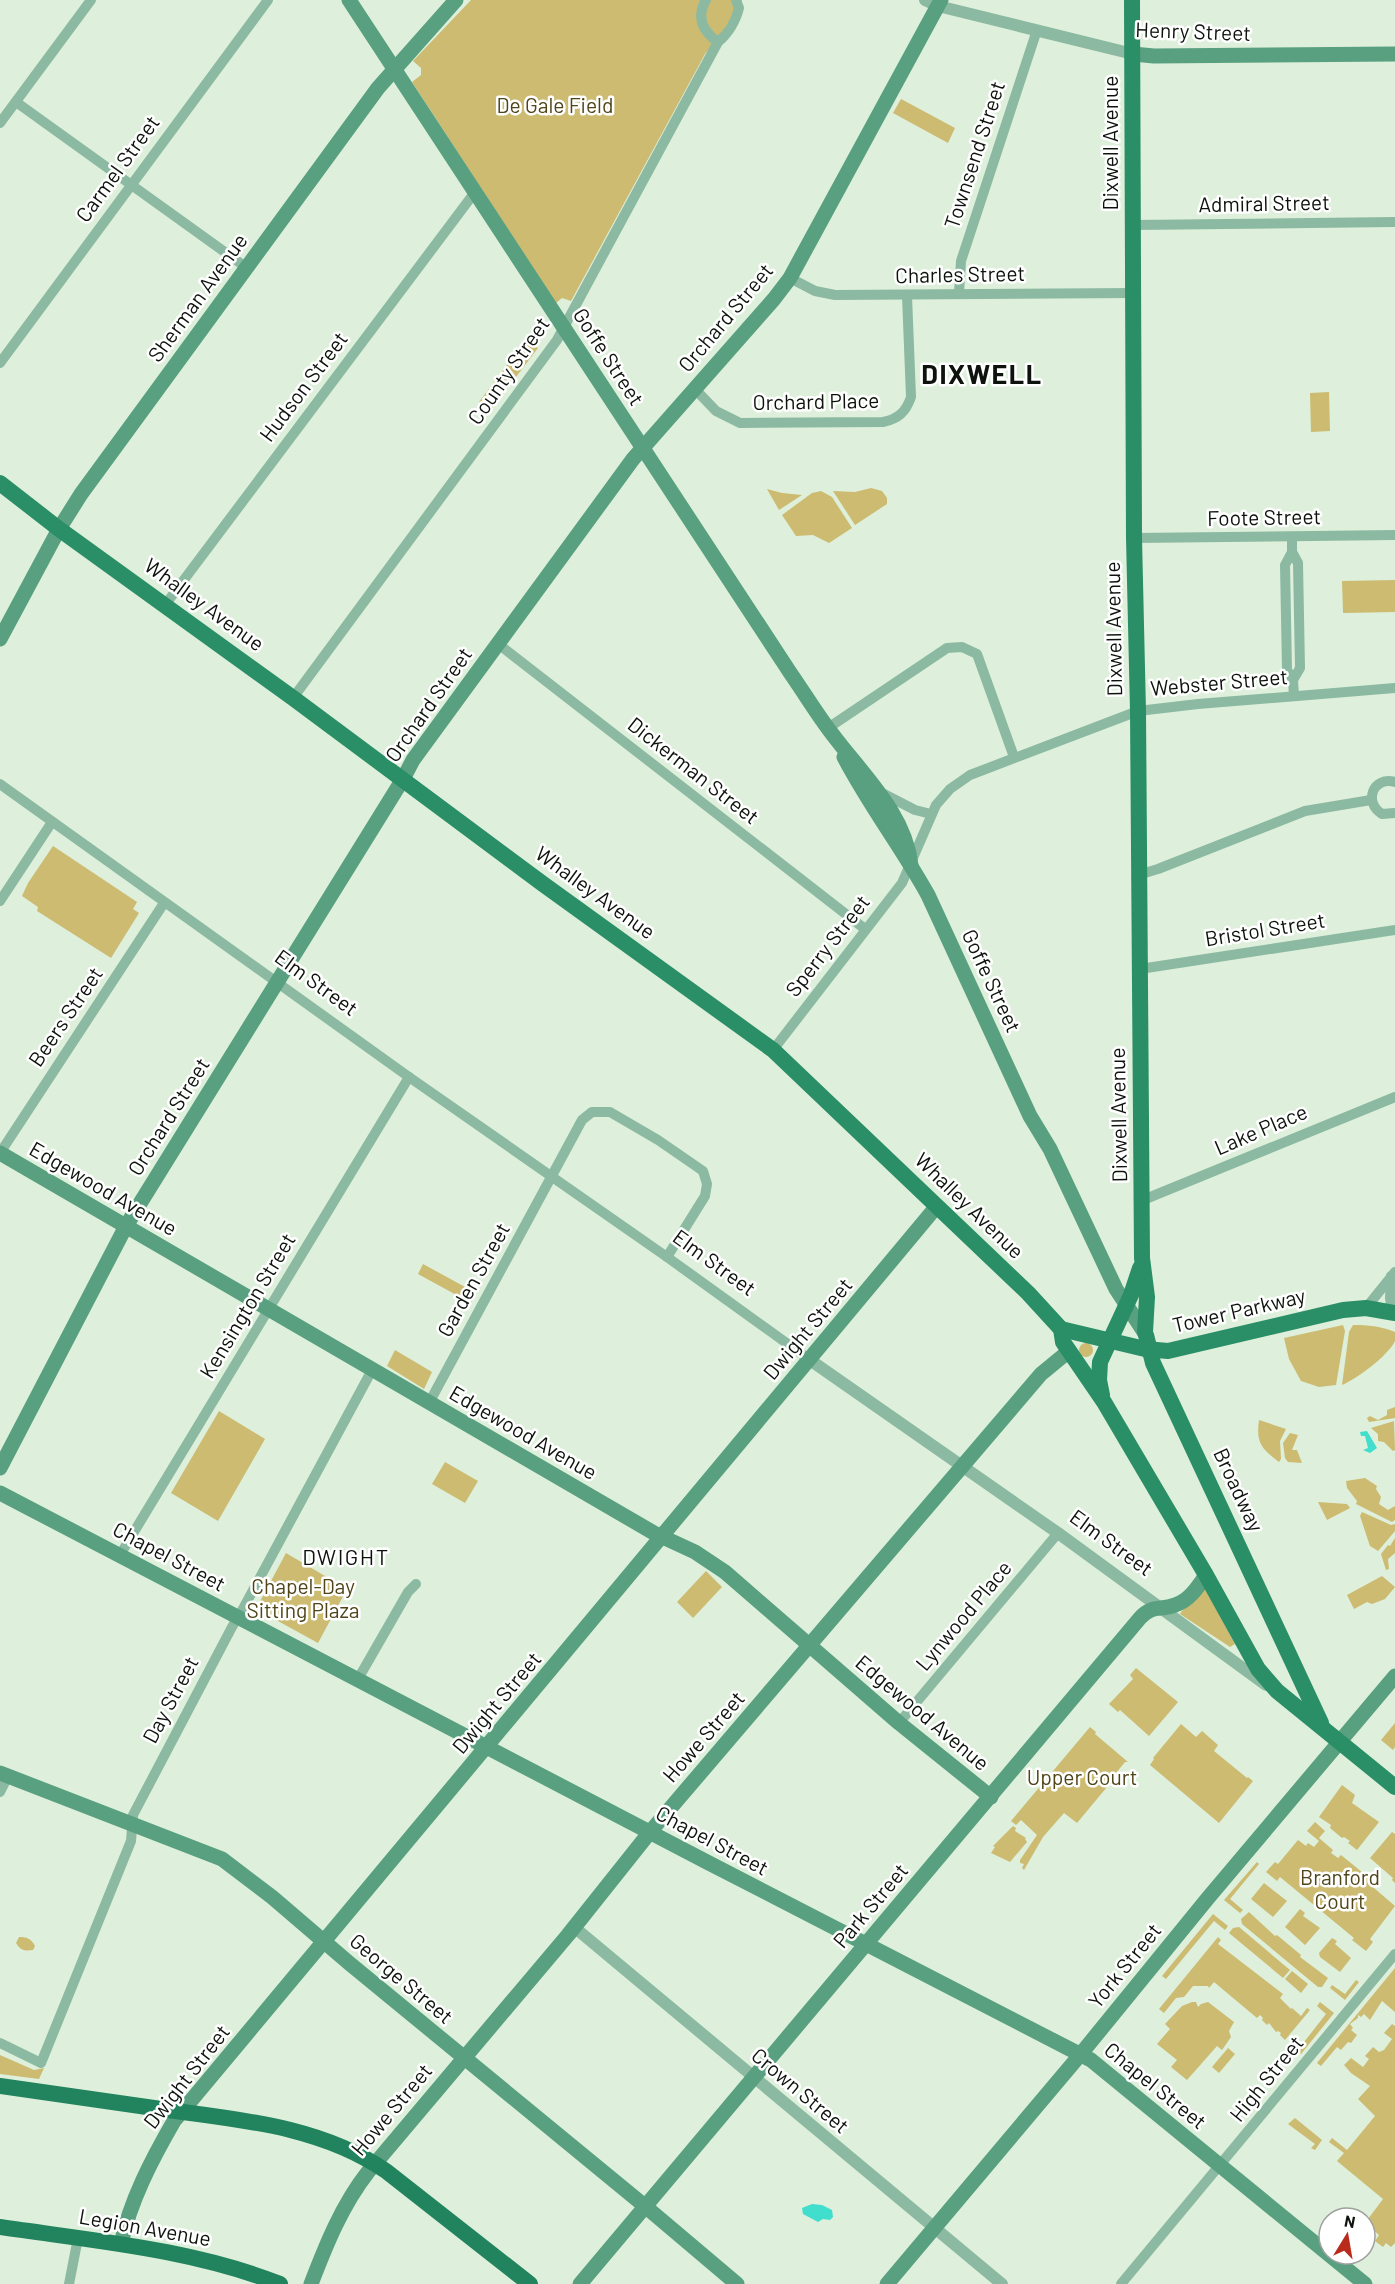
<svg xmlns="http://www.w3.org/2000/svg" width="1395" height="2284" font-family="Barlow,sans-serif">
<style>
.green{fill:#ccbb70}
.water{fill:#41ddcd}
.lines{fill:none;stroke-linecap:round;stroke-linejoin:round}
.minor{stroke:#8cb9a2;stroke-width:10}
.tertiary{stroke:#8cb9a2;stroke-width:12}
.secondary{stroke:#59a080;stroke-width:15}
.primary{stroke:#2a8e67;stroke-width:16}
.trunk{stroke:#22845e;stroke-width:16}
.labels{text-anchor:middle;stroke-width:5;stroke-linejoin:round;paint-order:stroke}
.street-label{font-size:21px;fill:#0d130c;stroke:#fff}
.park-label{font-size:21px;fill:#4f4518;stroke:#fff}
.neighbourhood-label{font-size:22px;letter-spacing:1.5px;fill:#0d130c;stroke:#fff}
.district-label{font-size:27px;font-weight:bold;letter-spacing:1.5px;fill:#0d130c;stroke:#fff}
</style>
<rect width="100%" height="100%" fill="#def0db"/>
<g class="green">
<path d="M471 0H742L725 29 705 54 571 301 562 298 556 303 412 82 421 75V68L413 61Z"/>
<path d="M901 99 955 128 948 143 893 113Z"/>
<path d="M526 340 538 348 490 411 479 402Z"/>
<path d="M1329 392 1330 431 1311 432 1310 393Z"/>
<path d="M871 488 882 491 887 498V504L855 525 833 491 855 492Z"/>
<path d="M767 489 782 493 802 495 779 510Z"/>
<path d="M821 491 832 497 852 528 829 543 813 535 796 536 782 515 812 493Z"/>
<path d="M1395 580V612L1343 613 1342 581Z"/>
<path d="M53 846 137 902 133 909 139 913 111 958 37 911 38 907 22 896 28 883Z"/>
<path d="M423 1264 476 1293 471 1303 418 1274Z"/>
<path d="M1343 1325 1345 1331 1336 1385 1319 1387 1301 1381 1289 1359 1284 1338Z"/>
<path d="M1353 1325C1368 1325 1381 1326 1395 1332 1395 1333 1395 1340 1395 1341 1388 1356 1356 1379 1342 1385L1349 1332Z"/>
<circle cx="1086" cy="1350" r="7"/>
<path d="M395 1350 432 1372 424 1389 387 1366Z"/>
<path d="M1395 1407V1418L1369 1422 1367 1418 1370 1416 1378 1420 1387 1415V1410Z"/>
<path d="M219 1411 265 1439 218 1521 171 1493Z"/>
<path d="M1259 1420 1286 1429 1280 1441 1281 1459 1279 1462C1261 1448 1256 1443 1259 1420Z"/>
<path d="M1394 1421 1395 1450 1393 1451 1384 1442 1378 1441V1434L1371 1428Z"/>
<path d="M1290 1433 1298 1435 1292 1450H1297L1302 1463 1288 1462 1285 1458 1283 1443Z"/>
<path d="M445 1462 478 1481 465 1503 432 1484Z"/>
<path d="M1365 1478 1377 1486 1376 1489 1381 1497 1379 1504 1388 1510 1395 1506V1520L1392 1522 1356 1504 1357 1501 1347 1488 1346 1481Z"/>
<path d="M1318 1502 1347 1504 1350 1508 1327 1520Z"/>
<path d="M1362 1512 1391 1525 1395 1524V1531L1378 1551 1370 1546 1360 1516Z"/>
<path d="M1395 1538V1553L1388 1559 1389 1569 1386 1570 1381 1554 1388 1545 1390 1546Z"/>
<path d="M286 1553 347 1589 318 1643 256 1609Z"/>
<path d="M706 1571 722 1587 693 1618 677 1602Z"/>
<path d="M1382 1576 1395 1587 1385 1599 1372 1604 1367 1602 1354 1609 1347 1595Z"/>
<path d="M1205 1588 1235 1644 1230 1647 1180 1614C1183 1608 1199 1597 1205 1588Z"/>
<path d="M1136 1668 1178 1702 1149 1736 1120 1710 1118 1712 1109 1704 1133 1679 1130 1675Z"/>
<path d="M1395 1723V1747L1393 1750 1381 1740Z"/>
<path d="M1181 1724 1196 1737 1202 1731 1218 1745 1214 1751 1247 1778 1248 1777 1253 1781 1219 1823 1150 1765 1154 1759 1153 1758Z"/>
<path d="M1090 1727 1096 1732 1095 1734 1128 1762H1125L1116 1773 1117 1775 1077 1823 1064 1813 1043 1837 1024 1870 1022 1868 1024 1864 1020 1863V1860L1037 1835 1021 1820 1016 1825 1011 1821Z"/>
<path d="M1342 1785 1355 1795 1352 1803 1379 1822 1357 1850 1348 1843 1350 1841 1344 1837 1342 1838 1330 1828 1331 1825 1319 1817Z"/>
<path d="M1315 1822 1325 1831 1319 1838 1333 1850 1331 1853 1338 1858 1341 1855 1368 1877 1370 1878 1367 1882 1395 1906 1370 1939 1373 1942 1366 1951 1352 1940 1354 1938 1280 1877 1277 1881 1266 1872 1275 1862 1278 1864 1298 1840 1306 1846 1308 1843 1314 1847 1319 1841 1307 1831Z"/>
<path d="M1013 1826 1016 1828 1015 1831 1026 1838 1025 1839 1027 1842 1010 1862 991 1853 995 1847 993 1846Z"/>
<path d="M1392 1832 1395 1834V1883L1392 1880 1393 1878 1370 1858Z"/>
<path d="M1257 1862 1259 1864 1230 1899 1243 1910 1240 1913 1224 1900Z"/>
<path d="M1264 1883 1287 1901 1273 1917 1251 1899Z"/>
<path d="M1300 1909 1305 1913 1303 1916 1320 1928 1305 1945 1285 1927Z"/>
<path d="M1249 1912 1275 1936 1277 1935 1301 1955 1300 1957 1328 1978 1322 1987H1318L1242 1924 1241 1919Z"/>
<path d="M1213 1914 1228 1926 1225 1930 1214 1921 1166 1979 1162 1976Z"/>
<path d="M1239 1927 1290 1970 1283 1978 1229 1933 1233 1928Z"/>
<path d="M19 1937C28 1937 31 1939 35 1946L33 1950C25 1951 21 1951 16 1943Z"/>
<path d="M1218 1937 1221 1940 1218 1944 1283 1994 1280 1998 1291 2009 1292 2008 1301 2016 1307 2008 1310 2010 1285 2040 1280 2035 1281 2033 1278 2031 1276 2032 1269 2023 1267 2025 1262 2020 1263 2018 1260 2015 1257 2018 1214 1982 1209 1988 1208 1986H1193L1184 1997 1176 1998 1164 2013 1159 2009Z"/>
<path d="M1332 1938 1337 1941 1335 1944 1351 1958 1340 1972 1320 1957 1319 1953Z"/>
<path d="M1395 1968V2012L1382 2001 1370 2020 1364 2014 1361 2017 1358 2015V2018L1350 2024 1353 2028 1351 2030 1357 2035 1351 2043 1348 2042 1341 2050 1337 2047 1321 2066 1317 2063Z"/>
<path d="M1292 1971 1308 1984 1301 1993 1285 1979Z"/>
<path d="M1356 1980 1359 1982 1345 2000 1330 1988 1332 1985 1345 1994Z"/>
<path d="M1192 2002H1196L1198 2007 1201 2004 1208 2002 1234 2022 1229 2031 1231 2037 1222 2050 1217 2046 1187 2080 1171 2067 1177 2060 1157 2044 1170 2029 1165 2024 1182 2006Z"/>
<path d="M1320 2002 1334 2013 1301 2054 1297 2051 1326 2014 1317 2006Z"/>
<path d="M1392 2024 1395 2026V2243L1391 2247 1386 2243 1383 2247 1375 2241 1379 2235 1365 2223 1383 2199 1337 2161 1344 2153 1329 2142 1332 2138 1347 2150 1375 2116 1358 2099 1370 2086 1351 2073 1344 2065 1351 2058 1363 2067 1369 2059 1365 2056 1373 2047 1379 2052 1384 2050 1392 2039 1384 2033Z"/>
<path d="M1228 2048 1235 2054 1219 2073 1212 2067Z"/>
<path d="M0 2055 34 2070 44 2068 39 2079 0 2074Z"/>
<path d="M1295 2118 1322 2140 1315 2150 1311 2148 1315 2144 1288 2124Z"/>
</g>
<g class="water">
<path d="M1367 1431 1377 1448 1370 1453 1363 1450 1368 1448 1365 1436H1361L1360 1432Z"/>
<path d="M812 2204 822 2205 832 2210 833 2217 830 2220 823 2219 818 2222 803 2214 802 2208Z"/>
</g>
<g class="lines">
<g class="minor">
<path d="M706 0C696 17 702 31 718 42"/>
<path d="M16 102 247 268"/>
<path d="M0 123 91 0"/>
<path d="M1134 225 1395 222"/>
<path d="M790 278 815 291 835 295 1134 293"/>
<path d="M959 293 961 261 1037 30"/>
<path d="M0 363 268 0"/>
<path d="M694 388 716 411 740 423 883 422C898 419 906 412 911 397L907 296"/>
<path d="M1292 537V552L1285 565 1287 670 1293 680 1294 696"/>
<path d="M1134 538 1395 535"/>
<path d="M1292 552 1298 563 1300 668 1293 680"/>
<path d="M165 605 475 192"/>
<path d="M497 643 865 929"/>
<path d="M293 698 557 340 718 42C728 34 736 21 739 8L736 0"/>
<path d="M828 728 947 648 962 647 977 654 1014 757"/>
<path d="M1395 782C1373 776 1363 802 1382 814L1395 813"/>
<path d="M0 784 409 1077 667 1257 810 1360"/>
<path d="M882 793 915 810 931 814"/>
<path d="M1138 875 1158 869 1305 811 1371 800"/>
<path d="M0 901 52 822"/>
<path d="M1140 969 1395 930"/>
<path d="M773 1050 902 883 936 805 950 789 970 775 1138 711 1198 704 1395 688"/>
<path d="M0 1153 164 903"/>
<path d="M1143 1200 1395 1097"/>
<path d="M1391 1276 1390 1298 1392 1312"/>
<path d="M1366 1308 1395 1272"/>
<path d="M429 1403 582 1120 592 1112H610L658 1140 703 1171 707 1184 705 1196 667 1257"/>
<path d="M120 1555 409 1077"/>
<path d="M358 1679 408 1592 416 1584"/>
<path d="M899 1723 1058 1533"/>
<path d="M0 1792 8 1776"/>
<path d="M0 2043 41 2063 131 1841 133 1815 232 1627 244 1607 372 1370"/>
<path d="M69 2284 78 2238"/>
<path d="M1121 2284 1395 1954"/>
</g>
<g class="tertiary">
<path d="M925 0 938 6 1133 54"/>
<path d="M810 1360 1058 1533 1266 1685"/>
<path d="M574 1927 1002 2284"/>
</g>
<g class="secondary">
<path d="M349 0 791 674C805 694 818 716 833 735 863 775 905 813 911 865"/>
<path d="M1133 54 1154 56 1395 54"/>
<path d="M0 639 59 529 81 494 378 88 456 0"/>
<path d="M844 757C869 805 902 848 928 895L1030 1116 1050 1149 1116 1289 1146 1335"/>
<path d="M0 1153 654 1533 695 1552 725 1572 899 1723 991 1797"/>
<path d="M0 1468 126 1226 403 779 413 760 633 459 774 299 790 278 941 0"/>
<path d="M0 1493 705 1861 1091 2060 1365 2284"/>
<path d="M0 1773 222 1859 272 1897 349 1963 646 2207 737 2284"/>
<path d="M121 2244C130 2201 152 2159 174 2121L937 1206"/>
<path d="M311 2284C326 2245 342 2205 368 2172L568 1935 650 1832 1041 1374 1069 1351"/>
<path d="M580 2284 1140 1618C1153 1604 1160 1611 1175 1605 1189 1601 1198 1587 1206 1575"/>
<path d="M887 2284 1080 2055 1208 1898 1395 1676"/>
</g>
<g class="primary">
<path d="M1132 0 1134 538 1138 711 1142 1258 1147 1297 1145 1332"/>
<path d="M0 483 59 529 293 698 543 884 773 1050 1028 1293 1061 1329 1063 1342 1104 1402 1206 1575 1258 1669 1277 1691 1395 1787"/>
<path d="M1061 1329 1145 1349 1168 1351 1343 1310 1366 1308 1395 1313"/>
<path d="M1146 1335 1153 1363 1321 1723"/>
<path d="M1102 1395 1099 1380 1100 1362 1131 1295 1140 1268"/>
</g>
<g class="trunk">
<path d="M0 2086C56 2094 112 2102 168 2110 243 2120 322 2127 386 2171L530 2284"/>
<path d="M0 2227C94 2241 191 2249 280 2284"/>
</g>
</g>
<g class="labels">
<g class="street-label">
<text transform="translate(1193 32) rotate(2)" y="7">Henry Street</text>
<text transform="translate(1111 143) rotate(-90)" y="7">Dixwell Avenue</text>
<text transform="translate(975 155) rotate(-72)" y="7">Townsend Street</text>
<text transform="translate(118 169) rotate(-54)" y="7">Carmel Street</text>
<text transform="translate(1264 204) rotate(-1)" y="7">Admiral Street</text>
<text transform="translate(960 275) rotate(-1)" y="7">Charles Street</text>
<text transform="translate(198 298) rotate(-54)" y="7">Sherman Avenue</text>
<text transform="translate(726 318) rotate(-50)" y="7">Orchard Street</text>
<text transform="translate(608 357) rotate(57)" y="7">Goffe Street</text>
<text transform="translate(509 371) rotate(-55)" y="7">County Street</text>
<text transform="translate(304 387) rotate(-53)" y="7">Hudson Street</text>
<text transform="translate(816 402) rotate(-1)" y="7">Orchard Place</text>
<text transform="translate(1264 518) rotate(-1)" y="7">Foote Street</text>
<text transform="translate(204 605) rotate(36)" y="7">Whalley Avenue</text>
<text transform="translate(1114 629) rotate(-91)" y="7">Dixwell Avenue</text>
<text transform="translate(1219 683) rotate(-5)" y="7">Webster Street</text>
<text transform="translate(429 705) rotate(-55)" y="7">Orchard Street</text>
<text transform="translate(693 771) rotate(38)" y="7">Dickerman Street</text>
<text transform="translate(595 893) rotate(36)" y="7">Whalley Avenue</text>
<text transform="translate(1265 930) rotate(-9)" y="7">Bristol Street</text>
<text transform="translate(828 946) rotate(-52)" y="7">Sperry Street</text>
<text transform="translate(991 981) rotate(65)" y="7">Goffe Street</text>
<text transform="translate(316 983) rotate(36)" y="7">Elm Street</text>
<text transform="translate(66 1017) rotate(-56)" y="7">Beers Street</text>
<text transform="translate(1119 1115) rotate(-91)" y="7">Dixwell Avenue</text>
<text transform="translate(169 1117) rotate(-58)" y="7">Orchard Street</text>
<text transform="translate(1261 1130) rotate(-23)" y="7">Lake Place</text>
<text transform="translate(103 1189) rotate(30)" y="7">Edgewood Avenue</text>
<text transform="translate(969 1206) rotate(44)" y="7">Whalley Avenue</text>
<text transform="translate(714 1263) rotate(36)" y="7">Elm Street</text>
<text transform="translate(474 1280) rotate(-61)" y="7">Garden Street</text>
<text transform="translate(248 1306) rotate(-59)" y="7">Kensington Street</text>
<text transform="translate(1239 1311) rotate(-13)" y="7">Tower Parkway</text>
<text transform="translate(808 1329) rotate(-50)" y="7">Dwight Street</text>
<text transform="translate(523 1433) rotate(30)" y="7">Edgewood Avenue</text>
<text transform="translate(1238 1490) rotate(65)" y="7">Broadway</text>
<text transform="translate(1111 1543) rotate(36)" y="7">Elm Street</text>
<text transform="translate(169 1557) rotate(28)" y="7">Chapel Street</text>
<text transform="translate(964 1616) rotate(-50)" y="7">Lynwood Place</text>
<text transform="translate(171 1700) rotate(-62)" y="7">Day Street</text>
<text transform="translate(497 1703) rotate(-50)" y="7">Dwight Street</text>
<text transform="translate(922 1713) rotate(40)" y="7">Edgewood Avenue</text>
<text transform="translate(704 1737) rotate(-49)" y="7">Howe Street</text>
<text transform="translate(712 1841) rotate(28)" y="7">Chapel Street</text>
<text transform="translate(871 1906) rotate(-50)" y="7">Park Street</text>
<text transform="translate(1125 1966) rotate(-51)" y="7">York Street</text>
<text transform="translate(401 1979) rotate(40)" y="7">George Street</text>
<text transform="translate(187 2077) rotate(-52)" y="7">Dwight Street</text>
<text transform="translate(1267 2079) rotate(-51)" y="7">High Street</text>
<text transform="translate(1155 2086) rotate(39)" y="7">Chapel Street</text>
<text transform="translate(800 2091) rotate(40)" y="7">Crown Street</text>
<text transform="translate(392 2110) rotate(-50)" y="7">Howe Street</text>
<text transform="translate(145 2228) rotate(10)" y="7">Legion Avenue</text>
</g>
<g class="park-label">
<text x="555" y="113">De Gale Field</text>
<text x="303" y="1594">Chapel-Day<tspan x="303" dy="24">Sitting Plaza</tspan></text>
<text x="1082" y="1785">Upper Court</text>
<text x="1340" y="1885">Branford<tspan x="1340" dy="24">Court</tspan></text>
</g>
<g class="neighbourhood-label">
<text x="346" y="1565">DWIGHT</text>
</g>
<g class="district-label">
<text x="982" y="384">DIXWELL</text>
</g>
</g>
<g transform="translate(1347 2236) rotate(11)"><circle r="28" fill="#ffffff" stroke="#9ea19e" stroke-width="1.5"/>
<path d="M0-4.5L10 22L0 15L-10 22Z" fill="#b92c1b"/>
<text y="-9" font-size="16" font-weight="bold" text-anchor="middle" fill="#0d130c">N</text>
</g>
</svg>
